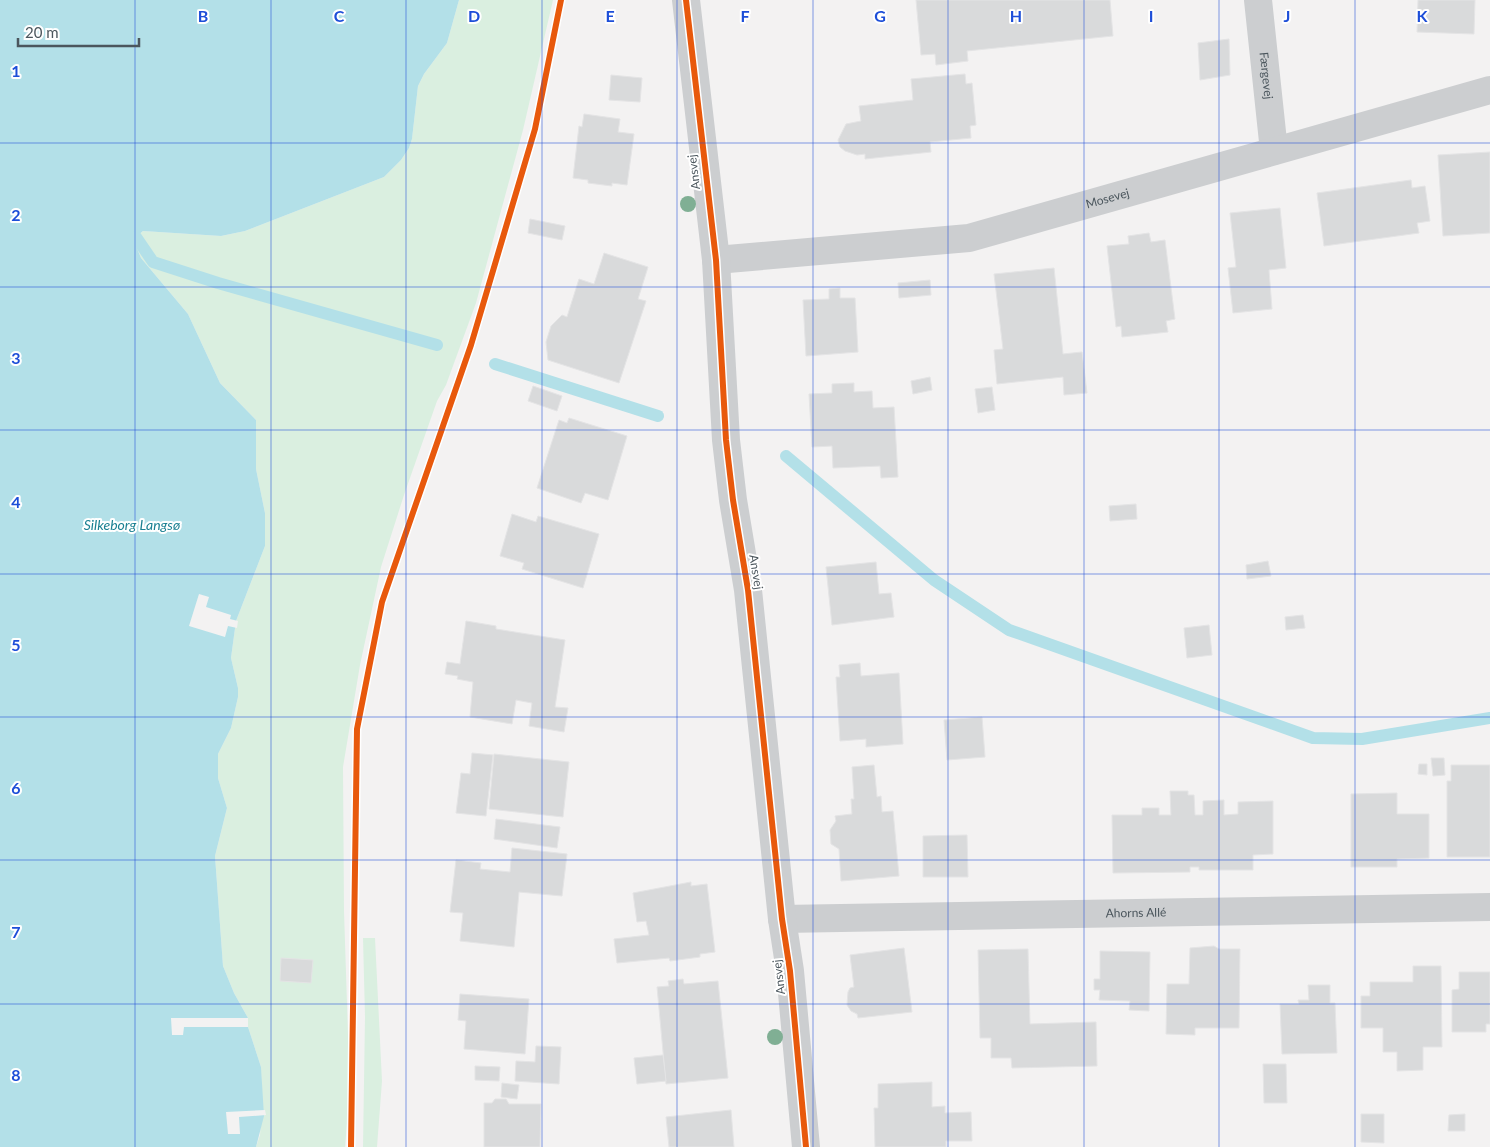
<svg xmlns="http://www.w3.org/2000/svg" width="1490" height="1147" font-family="Lato,sans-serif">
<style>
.green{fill:#daefe0}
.water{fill:#b3e0e8}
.pier{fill:#f3f2f2}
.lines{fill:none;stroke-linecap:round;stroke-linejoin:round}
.stream{stroke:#b3e0e8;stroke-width:12}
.building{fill:#d9dadb;stroke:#e4e4e5}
.street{stroke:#ccced0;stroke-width:28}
.secondary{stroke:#ccced0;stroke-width:28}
.cycleway-casing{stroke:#fff;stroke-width:9}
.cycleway{stroke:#e8590c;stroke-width:6}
.tree{fill:#80af94}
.grid{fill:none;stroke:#1d4ed8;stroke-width:1;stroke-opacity:0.55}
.labels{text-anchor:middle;stroke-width:4;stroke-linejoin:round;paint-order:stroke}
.street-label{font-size:12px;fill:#4b565d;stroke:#fff}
.water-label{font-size:14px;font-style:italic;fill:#1a8092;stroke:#fff}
.grid-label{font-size:16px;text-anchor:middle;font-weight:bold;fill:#1d4ed8;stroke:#fff;stroke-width:4;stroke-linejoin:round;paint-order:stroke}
</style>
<rect width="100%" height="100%" fill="#f3f2f2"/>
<g class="green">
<path d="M459 0H553L523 130 476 303 446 385 437 401 404 495 381 567 360 665 343 767 344 911 348 1035V1111L345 1147H256L260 1135 262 1110 261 1067 248 1027V1018L234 993 223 966 215 856 227 808 218 778V754L231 728 238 697V688L231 658 236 621 265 546V513L256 469V420L220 383 188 314 141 258 136 246V237L143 231 221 236 245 231 384 177 401 160 409 148 412 139 418 86 424 74 447 43Z"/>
<path d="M363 938H375L382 1081 377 1147H363L365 1017Z"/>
</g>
<path class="water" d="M0 0H459L447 43 424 74 418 86 412 139 409 148 401 160 384 177 245 231 221 236 143 231 136 237V246L141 258 188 314 220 383 256 420V469L265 513V546L236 621 231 658 238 688V697L231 728 218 754V778L227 808 215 856 223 966 234 993 248 1018V1027L261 1067 264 1116 256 1147H0Z"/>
<g class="pier">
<path d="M199 594 209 597 206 607 231 615 230 619 238 621 237 628 228 626 225 637 189 626Z"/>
<path d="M171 1018H248V1027H184L183 1035H172Z"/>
<path d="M265 1110 266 1115 239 1117 240 1134H228L226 1112Z"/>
</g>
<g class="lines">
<g class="stream">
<path d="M136 237 153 262 218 283 437 345"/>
<path d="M495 364 658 416"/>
<path d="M786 456 934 580 1009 630 1313 738 1362 739 1490 718"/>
</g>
</g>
<g class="building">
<path d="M916 0H1110L1113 36 967 51 968 61 936 65 935 54 921 55Z"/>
<path d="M1418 0H1475L1474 34 1417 32Z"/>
<path d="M1229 39 1230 75 1200 80 1198 43Z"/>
<path d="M965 74 966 84 972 83 976 125 970 126 971 138 930 142 931 152 865 159V154L857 155 845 151 840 147 838 140 846 124 861 121 859 106 913 100 911 79Z"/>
<path d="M611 75 642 78 640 102 609 100Z"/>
<path d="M584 114 620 119 618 132 634 134 627 185 612 183V186L588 183V180L573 178 579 126 582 127Z"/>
<path d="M1490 152V233L1443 236 1438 155Z"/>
<path d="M1411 180 1412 188 1425 186 1430 221 1417 223 1419 233 1324 246 1317 193Z"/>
<path d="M1280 208 1286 268 1269 270 1272 309 1233 313 1228 268 1236 267 1230 213Z"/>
<path d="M530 219 565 226 562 240 528 233Z"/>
<path d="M1149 233 1151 242 1165 240 1175 319 1166 321 1168 332 1122 337 1121 326 1116 327 1107 246 1129 244 1128 236Z"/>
<path d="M604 253 648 267 638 299 646 301 619 383 548 360 546 342 551 326 562 315 567 317 579 279 594 284Z"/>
<path d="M1054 268 1063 354 1082 352 1087 393 1064 395 1063 377 997 384 994 350 1003 349 994 274Z"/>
<path d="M930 280 931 295 899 298 898 283Z"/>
<path d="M840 288V298H855L858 352 806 356 803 300 829 299V289Z"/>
<path d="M930 377 932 390 913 394 911 381Z"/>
<path d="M854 383V392L872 391 873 408 894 407 898 477 881 478 880 466 833 468 832 446 812 447 809 394 832 393V384Z"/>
<path d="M533 386 562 396 557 411 528 401Z"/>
<path d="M992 387 995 410 978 413 975 389Z"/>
<path d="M569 418 627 436 608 500 585 493 581 503 537 488 559 420 567 423Z"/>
<path d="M1136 504 1137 519 1110 521 1109 506Z"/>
<path d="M512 514 536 522 538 516 599 534 583 588 522 569 524 563 500 556Z"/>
<path d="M1268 561 1271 576 1247 579 1246 565Z"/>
<path d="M876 562 879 594 891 593 894 617 832 625 826 567Z"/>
<path d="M1303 615 1305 628 1286 630 1285 617Z"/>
<path d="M466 621 496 626V629L565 640 555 707 568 708 564 732 529 726 532 703 516 700 512 724 470 717 473 682 457 679 458 676 445 674 447 662 460 664Z"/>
<path d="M1209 625 1212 655 1187 658 1184 628Z"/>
<path d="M860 663 861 676 899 673 903 744 866 747V739L840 741 836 677H840L839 665Z"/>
<path d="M982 717 985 757 947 760 944 720Z"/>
<path d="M472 753 493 755 486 816 456 813 461 773 470 774Z"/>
<path d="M494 754 569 762 563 817 489 809Z"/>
<path d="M1431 758H1444L1445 775 1433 776Z"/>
<path d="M1419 764H1427V775L1418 774Z"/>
<path d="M874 765 877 797 881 796 882 812 893 811 899 876 841 881 839 849 831 844 830 830 836 821 835 816 852 814 851 799H854L852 767Z"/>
<path d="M1451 765H1490V857H1447V781H1451Z"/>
<path d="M1170 791H1188V795H1194L1195 815H1203V801L1224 800V815L1238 814V802L1273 801V854L1253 855V870H1199V867H1190V872L1113 873 1112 815H1142V808H1159V815H1171Z"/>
<path d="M1397 793V814H1429V858L1397 859V867H1351V794Z"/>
<path d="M496 819 560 827 557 848 494 839Z"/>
<path d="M967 835 968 877H923V836Z"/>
<path d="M512 848 567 854 562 896 519 892 514 947 460 941 463 913 450 912 456 860 481 863 480 869 510 872Z"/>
<path d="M691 882V886L707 884 715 952 700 954V957L670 961 669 958 617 963 614 939 649 935 646 921 637 922 633 893Z"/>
<path d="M1214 946 1219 949H1240L1239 1028H1195V1035L1166 1034 1167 984H1189L1190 948Z"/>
<path d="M904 948 912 1012 858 1018 857 1014 851 1011 847 1005 848 992 850 988 854 987 850 955Z"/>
<path d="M1028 949 1030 1024 1096 1022 1097 1066 1012 1068 1011 1058H991V1038H980L978 950Z"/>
<path d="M1100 951 1150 952 1149 1011 1129 1010 1130 1001 1099 1000 1100 990H1094V979H1100Z"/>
<path d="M281 958 313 960 311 983 280 981Z"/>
<path d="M1413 966H1441L1442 1047H1423V1070L1397 1071V1052H1383V1028H1361V996H1370V982H1413Z"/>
<path d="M1459 972H1490V1024H1486V1032H1452V990L1459 989Z"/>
<path d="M683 979 684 984 718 981 728 1078 666 1084 657 987 669 986 668 981Z"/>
<path d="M1308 985H1330V1003H1335L1337 1053 1282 1054 1280 1004H1299L1298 1000H1309Z"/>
<path d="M460 994 529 999 525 1054 464 1049 466 1021 458 1020Z"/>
<path d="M536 1046 561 1047 559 1084 515 1081 516 1061 535 1062Z"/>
<path d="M663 1055 666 1081 637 1084 634 1058Z"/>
<path d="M1263 1064H1286L1287 1103H1264Z"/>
<path d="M475 1066 500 1067 499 1081 475 1080Z"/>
<path d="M932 1082V1107L945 1106V1113L971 1112 972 1141H946V1147H875L874 1108H878V1084Z"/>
<path d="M502 1083 519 1085 517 1099 501 1097Z"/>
<path d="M495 1099H506L509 1104H541L540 1147H484V1103H492Z"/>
<path d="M731 1110 734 1147H669L666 1117Z"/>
<path d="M1361 1114H1384V1143L1361 1142Z"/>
<path d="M1465 1114V1131H1448L1449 1115Z"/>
</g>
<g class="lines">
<g class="street">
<path id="s1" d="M1258 0 1274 151"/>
<path id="s2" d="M716 260 969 238 1490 90"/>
<path id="s3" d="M782 919 1490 907"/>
</g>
<path class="secondary" d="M686 0 716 260 726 440 733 500 748 590 782 919 790 971 806 1147"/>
<defs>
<g id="cycleway">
<path d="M686 0 716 260 726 440 733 500 748 590 782 919 790 971 806 1147"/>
<path d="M351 1147 357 729 382 602 471 345 535 129 561 0"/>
</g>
</defs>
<use href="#cycleway" class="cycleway-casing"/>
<use href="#cycleway" class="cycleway"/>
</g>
<g class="tree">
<circle cx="688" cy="204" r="8"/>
<circle cx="775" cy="1037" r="8"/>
</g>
<path class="grid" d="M135 0V1147M271 0V1147M406 0V1147M542 0V1147M677 0V1147M813 0V1147M948 0V1147M1084 0V1147M1219 0V1147M1355 0V1147M0 143H1490M0 287H1490M0 430H1490M0 574H1490M0 717H1490M0 860H1490M0 1004H1490"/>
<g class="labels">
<g class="street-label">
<text dy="4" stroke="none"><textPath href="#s1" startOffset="76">Færgevej</textPath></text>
<text transform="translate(694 172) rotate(-97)" y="4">Ansvej</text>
<text dy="4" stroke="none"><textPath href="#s2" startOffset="398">Mosevej</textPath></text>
<text transform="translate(756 572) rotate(81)" y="4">Ansvej</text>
<text dy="4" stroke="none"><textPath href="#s3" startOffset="354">Ahorns Allé</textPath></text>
<text transform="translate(779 977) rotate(-97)" y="4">Ansvej</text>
</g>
<g class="water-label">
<text x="132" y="530">Silkeborg Langsø</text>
</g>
</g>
<g class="grid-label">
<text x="203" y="22">B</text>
<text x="339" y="22">C</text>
<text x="474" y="22">D</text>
<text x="610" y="22">E</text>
<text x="745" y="22">F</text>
<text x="880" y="22">G</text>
<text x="1016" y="22">H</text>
<text x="1151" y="22">I</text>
<text x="1287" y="22">J</text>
<text x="1422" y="22">K</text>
<text x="16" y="77">1</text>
<text x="16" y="221">2</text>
<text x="16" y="364">3</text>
<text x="16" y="508">4</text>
<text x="16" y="651">5</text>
<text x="16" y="794">6</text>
<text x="16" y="938">7</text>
<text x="16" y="1081">8</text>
</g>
<path d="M18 38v8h121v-8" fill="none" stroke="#4b565d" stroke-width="2.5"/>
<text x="25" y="38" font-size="15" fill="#4b565d" stroke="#ffffff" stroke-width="4" paint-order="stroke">20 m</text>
</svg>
